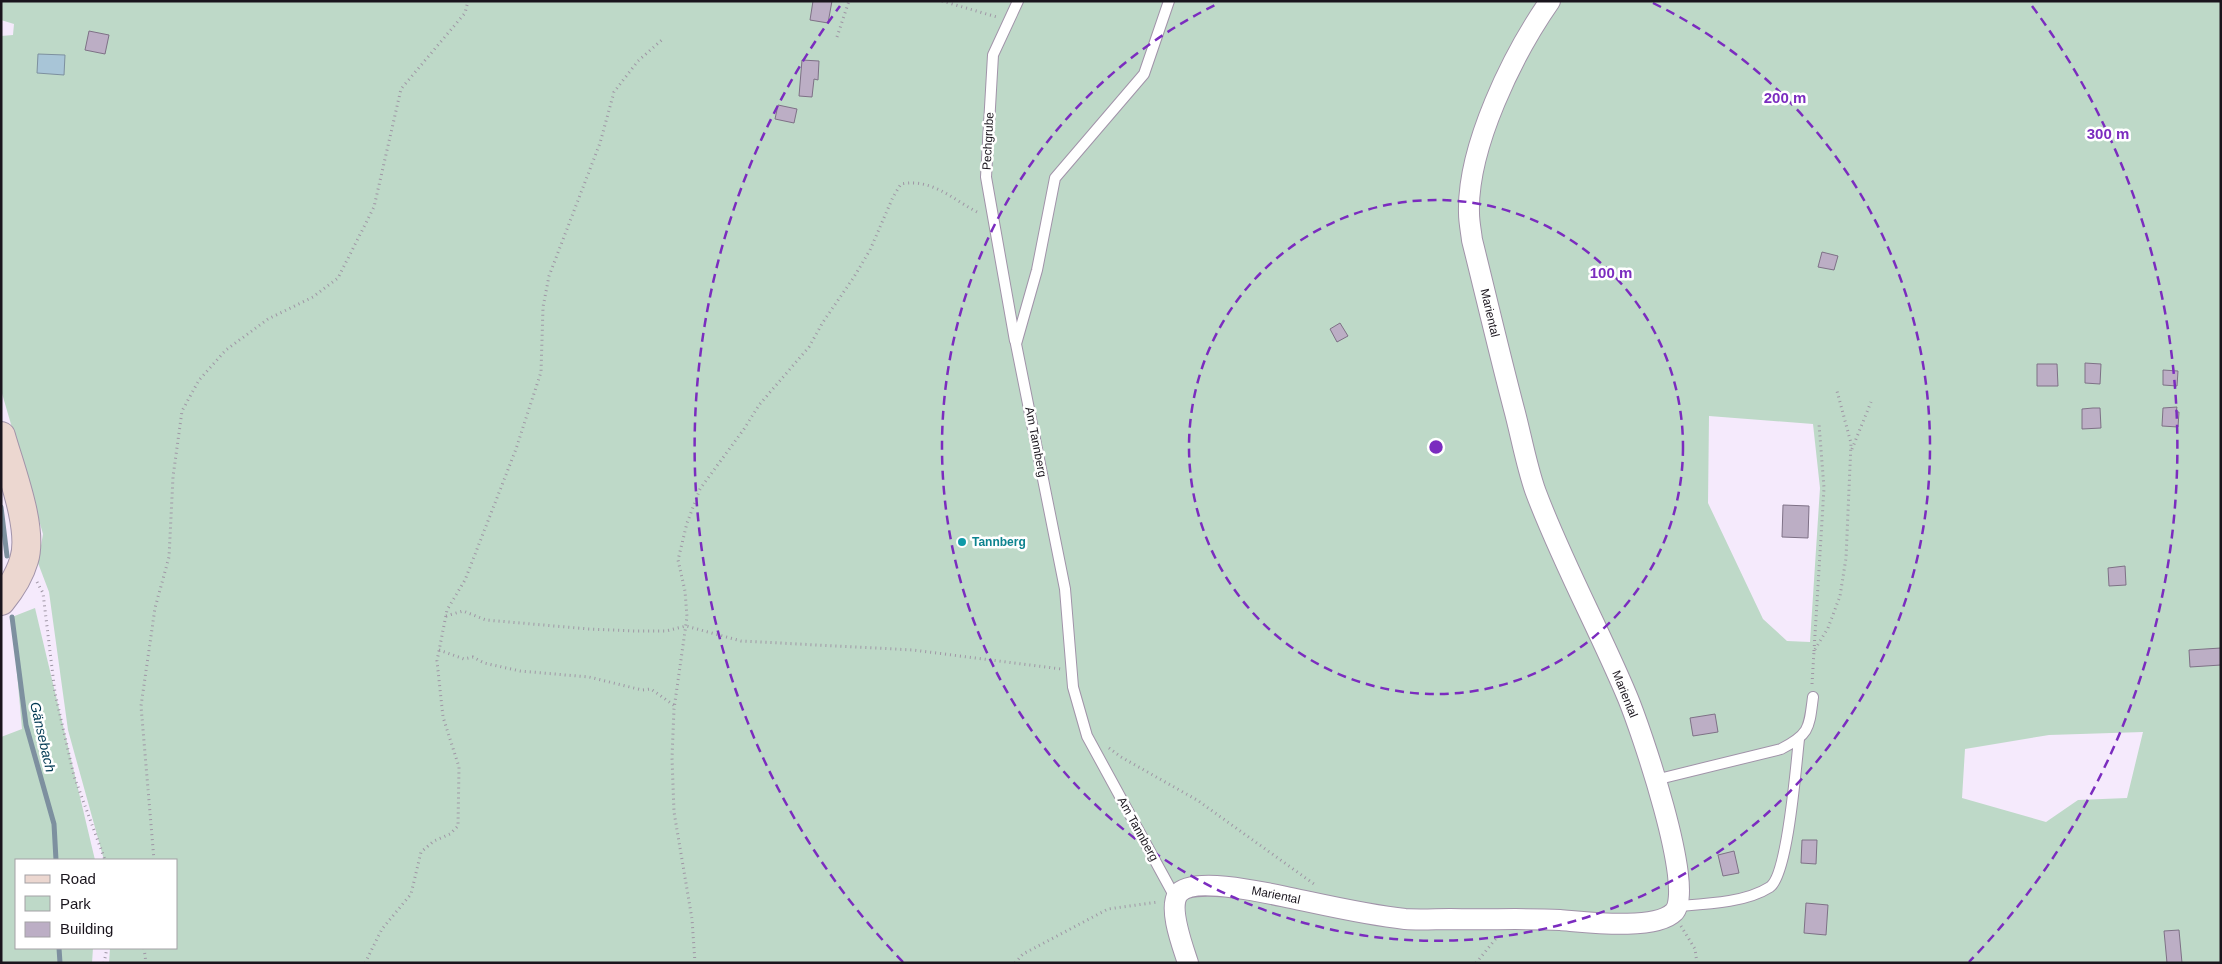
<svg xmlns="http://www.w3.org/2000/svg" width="2222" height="964" font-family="Arial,sans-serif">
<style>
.green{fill:#bed9c8;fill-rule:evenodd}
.water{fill:#a8c5d7;stroke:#7d909f}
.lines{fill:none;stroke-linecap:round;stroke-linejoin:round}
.stream{stroke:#7d909f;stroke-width:5}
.building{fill:#bcaec5;stroke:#7e7186}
.lane-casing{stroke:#a193a9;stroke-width:12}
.street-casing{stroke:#a193a9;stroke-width:22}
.secondary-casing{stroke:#a193a9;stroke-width:30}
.path{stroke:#9f96a5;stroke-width:3;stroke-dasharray:1 4;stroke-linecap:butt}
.lane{stroke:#fff;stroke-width:10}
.street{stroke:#fff;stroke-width:20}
.secondary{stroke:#ecd7d0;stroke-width:28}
.ring{fill:none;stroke:#7b2cbf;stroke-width:2.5;stroke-dasharray:9 6}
.culture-dot{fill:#0f9aa8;stroke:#fff;stroke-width:2}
.labels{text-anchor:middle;stroke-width:5;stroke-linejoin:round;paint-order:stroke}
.street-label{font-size:12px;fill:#1a151d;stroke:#fff}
.culture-label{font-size:12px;font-weight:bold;fill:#0d838f;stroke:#fff;text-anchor:start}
.water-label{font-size:14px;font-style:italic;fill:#003852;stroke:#fff}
.centre{fill:#7b2cbf;stroke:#fff;stroke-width:2.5}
.ring-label{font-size:15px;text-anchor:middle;font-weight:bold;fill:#7b2cbf;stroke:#fff;stroke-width:5;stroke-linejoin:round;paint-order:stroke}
</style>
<rect width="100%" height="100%" fill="#f5eafc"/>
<g class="green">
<path d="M1 1H2221V963H109L110 948H176V860H104L68 730 49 592 38 563 43 534 1 390V36L13 35 14 24 1 20ZM1709 416 1813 424 1820 488 1810 642 1787 641 1763 619 1708 503ZM2143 732 2127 798 2078 800 2046 822 1962 798 1965 749 2049 735Z"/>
<path d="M35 608 95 860H16V948H93L92 963H1V737L22 729 12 617Z"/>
</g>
<path class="water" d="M38 54 65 55 64 75 37 73Z"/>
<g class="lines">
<g class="stream">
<path d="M1 507 7 556"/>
<path d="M12 617 26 725 54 824 56 860"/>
<path d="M59 948 60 963"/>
</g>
</g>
<g class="building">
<path d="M813 1H832L828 23 810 20Z"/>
<path d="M89 31 109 35 105 54 85 50Z"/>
<path d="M802 60 819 61 818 80 814 79 812 97 799 96Z"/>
<path d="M778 105 797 109 794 123 775 119Z"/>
<path d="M1822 252 1838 256 1834 270 1818 267Z"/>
<path d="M1340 323 1348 336 1337 342 1330 329Z"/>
<path d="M2085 363 2101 364 2100 384 2085 383Z"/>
<path d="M2037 364H2057L2058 386H2037Z"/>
<path d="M2163 370 2178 371 2177 386 2163 385Z"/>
<path d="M2177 407 2176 412H2179L2178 427 2162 426 2163 408Z"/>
<path d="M2093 408H2100L2101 428 2082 429V409Z"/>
<path d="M1783 505 1809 506 1808 538 1782 537Z"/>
<path d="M2125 566 2126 585 2109 586 2108 568Z"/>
<path d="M2221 648V665L2190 667 2189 650Z"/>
<path d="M1715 714 1718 732 1693 736 1690 718Z"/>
<path d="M1802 840H1817L1816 864 1801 863Z"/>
<path d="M1734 851 1739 873 1723 876 1718 855Z"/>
<path d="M1806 903 1828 905 1826 935 1804 933Z"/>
<path d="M2179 930 2182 963H2167L2164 931Z"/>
</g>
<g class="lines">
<defs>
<g id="lane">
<path d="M1169 1 1144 74 1055 178 1037 270 1016 344 1065 589 1073 687 1087 736 1176 899"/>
<path d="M1015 341 986 177 993 55 1018 1"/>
<path d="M1655 780 1781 749C1810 734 1809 728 1813 697"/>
<path d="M1677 906C1705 904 1745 903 1770 887 1788 874 1796 765 1799 739"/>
</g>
<g id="street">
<path id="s1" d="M1188 963C1183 947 1168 909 1178 894 1192 875 1271 894 1291 898 1329 906 1367 915 1405 919 1420 920 1436 919 1450 919 1487 920 1524 918 1560 920 1586 922 1655 931 1674 912 1696 889 1640 727 1627 696 1598 627 1561 560 1535 490 1526 464 1521 435 1514 409 1499 352 1486 296 1472 240 1471 231 1469 222 1469 213 1467 147 1513 54 1550 1"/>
</g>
<path id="secondary" d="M1 436C10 468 34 529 24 560 20 574 10 590 1 601"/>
</defs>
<use href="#lane" class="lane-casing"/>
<use href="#street" class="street-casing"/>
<use href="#secondary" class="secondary-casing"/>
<g class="path">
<path d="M942 1 997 17"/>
<path d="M837 37 849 1"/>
<path d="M1852 449 1871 402"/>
<path d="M37 582 43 593 55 693 74 776 105 860"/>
<path d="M446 616 463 611 486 620 589 629 635 631H666L686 626 741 641 913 650 1061 669"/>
<path d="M439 650 464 659 473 657 484 663 520 671 589 677 642 690 651 689 675 706"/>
<path d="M1814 651 1824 488 1819 424"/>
<path d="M1812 684 1814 651 1828 628 1840 596 1846 558 1851 443 1837 391"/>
<path d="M1109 748 1121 757 1197 800 1314 884"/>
<path d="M154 860 141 706 155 608 169 557 173 477 182 411 199 380 226 350 268 319 313 297 338 278 374 207 401 89 465 13 468 1"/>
<path d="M1681 926 1695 949 1697 963"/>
<path d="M144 948 146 963"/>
<path d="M104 963 107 948"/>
<path d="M365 963 382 929 411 894 421 852 434 841 450 834 458 826 459 767 443 717 437 661 447 610 465 580 516 449 541 372 543 307 549 276 600 143 614 92 638 61 664 38"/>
<path d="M695 963 692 919 674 812 672 758 674 709 687 617 685 591 678 560 687 523 700 489 744 429 759 405 809 347 823 322 854 277 870 250 893 197 901 184C933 178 953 200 979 213"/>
<path d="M1015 963 1023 954 1108 909 1158 902"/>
<path d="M1476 963 1498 936"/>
</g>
<use href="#lane" class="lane"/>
<use href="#street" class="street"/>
<use href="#secondary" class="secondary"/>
</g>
<g class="ring">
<circle cx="1436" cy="447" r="247"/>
<path d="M1653 3A494 494 0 1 1 1219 3"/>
<path d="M903 962A741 741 0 0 1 840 6M2032 6A741 741 0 0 1 1969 962"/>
</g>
<circle class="culture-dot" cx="962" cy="542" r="5"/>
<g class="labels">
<g class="street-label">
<text transform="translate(988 141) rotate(-87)" y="4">Pechgrube</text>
<text transform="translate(1490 313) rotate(77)" y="4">Mariental</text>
<text transform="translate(1036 442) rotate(79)" y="4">Am Tannberg</text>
<text transform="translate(1625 694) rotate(68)" y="4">Mariental</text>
<text transform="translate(1138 829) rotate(61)" y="4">Am Tannberg</text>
<text dy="4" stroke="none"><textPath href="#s1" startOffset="172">Mariental</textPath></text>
</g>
<g class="culture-label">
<text x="972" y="546">Tannberg</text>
</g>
<g class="water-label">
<text transform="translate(43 737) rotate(77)" y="5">Gänsebach</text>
</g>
</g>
<circle cx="1436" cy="447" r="8" class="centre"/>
<g class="ring-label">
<text x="1785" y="103">200 m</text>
<text x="2108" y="139">300 m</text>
<text x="1611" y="278">100 m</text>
</g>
<rect width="2222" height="964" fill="none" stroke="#1a151d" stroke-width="5"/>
<rect x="15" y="859" width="162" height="90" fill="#ffffff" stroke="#a3a1a5"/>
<rect x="25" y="875" width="25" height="8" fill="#ecd7d0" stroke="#a3a1a5"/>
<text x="60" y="884" font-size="15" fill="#1a151d">Road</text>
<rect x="25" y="896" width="25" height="15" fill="#bed9c8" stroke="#a3a1a5"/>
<text x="60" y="909" font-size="15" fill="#1a151d">Park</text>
<rect x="25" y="922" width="25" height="15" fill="#bcaec5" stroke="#a3a1a5"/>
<text x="60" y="934" font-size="15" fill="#1a151d">Building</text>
</svg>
